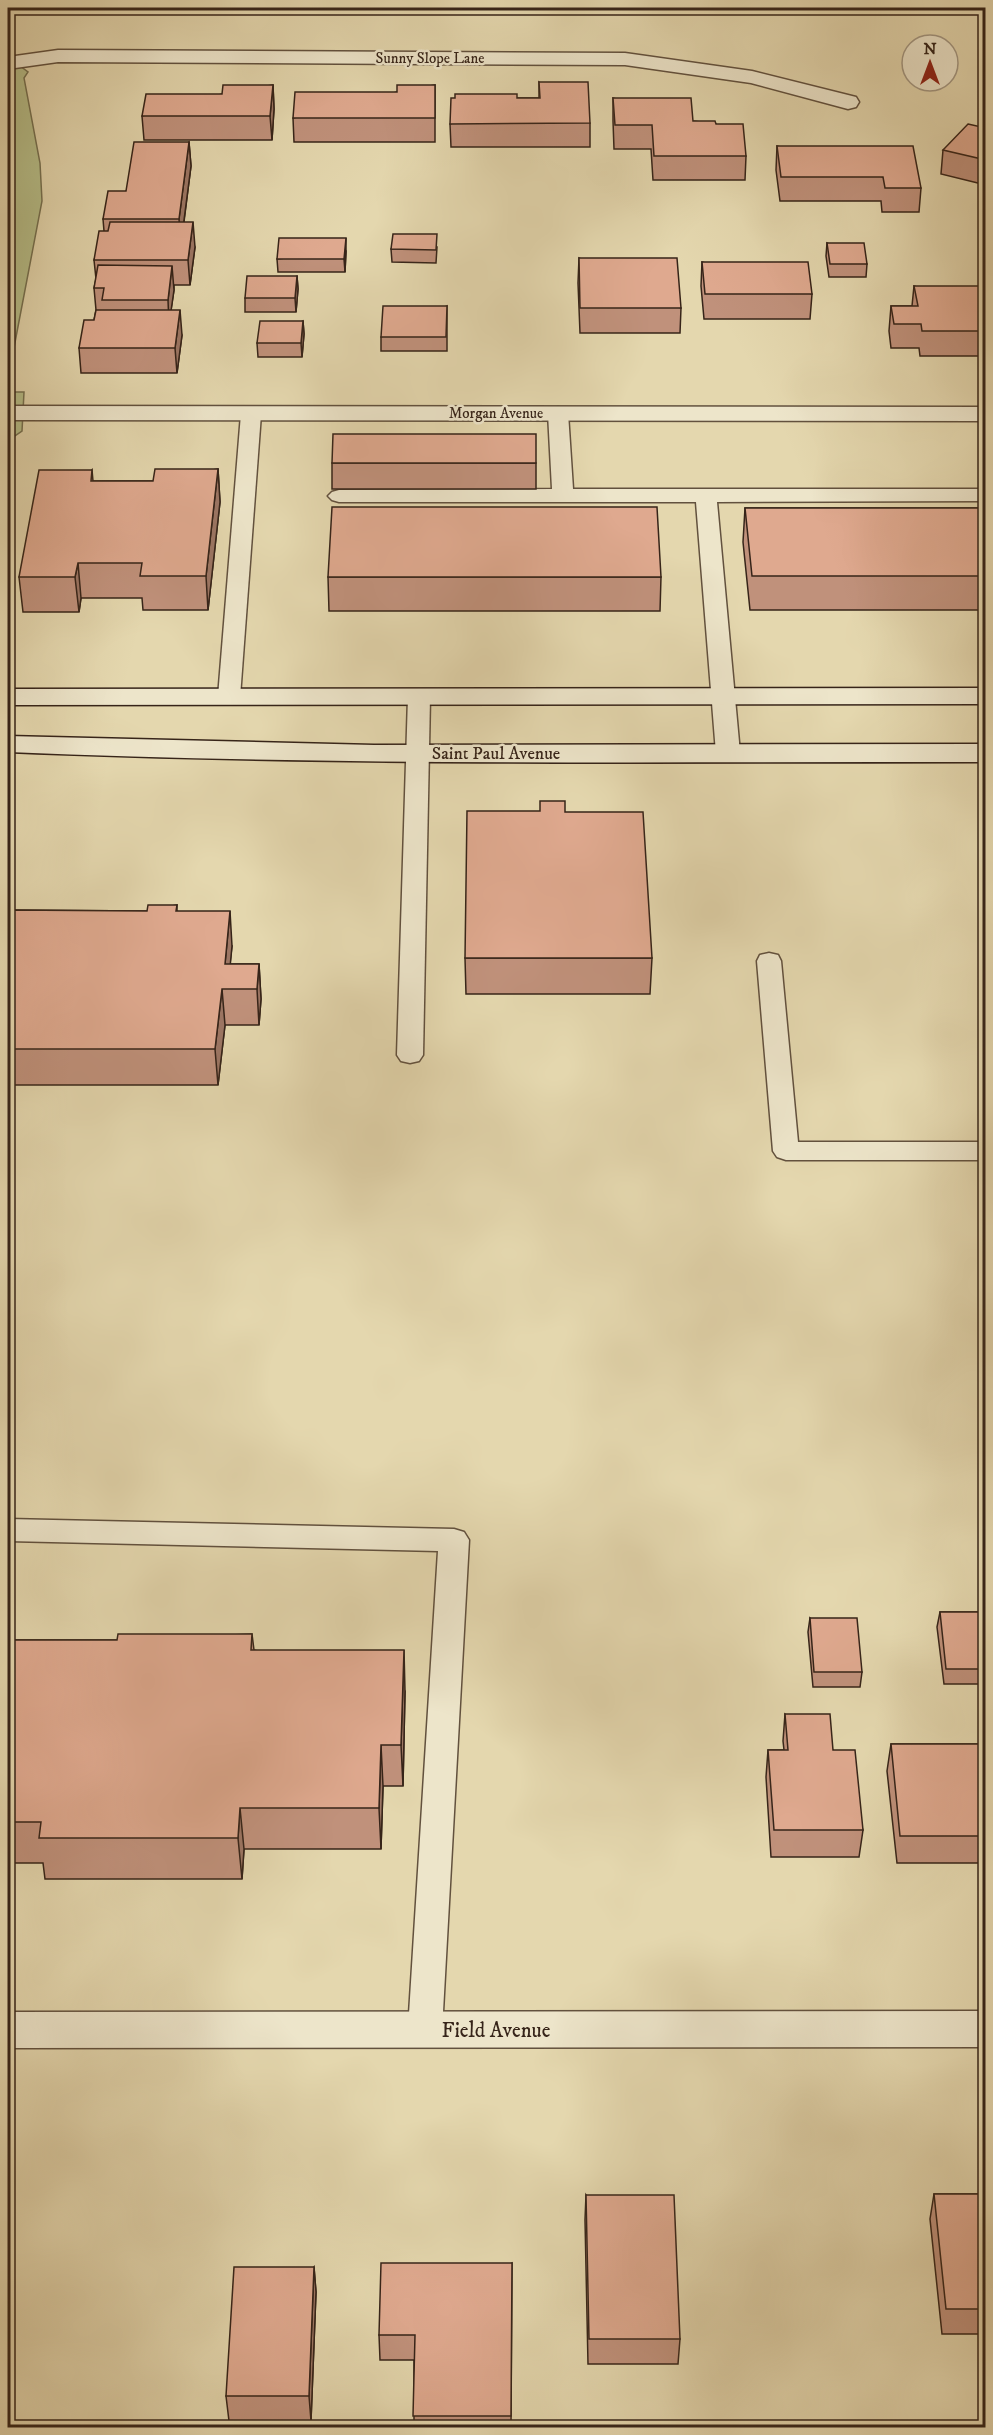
<svg xmlns="http://www.w3.org/2000/svg" width="993" height="2435" font-family="'IM FELL DW Pica',serif">
<style>
.green{fill:#b6be89;stroke:#767151;stroke-width:1.5}
.lines{fill:none;stroke-linecap:round;stroke-linejoin:round}
.lane-casing{stroke:#62513e;stroke-width:3}
.street-casing{stroke:#62513e;stroke-width:3}
.secondary-casing{stroke:#362419;stroke-width:3}
.lane{fill:#ede5ca;fill-rule:evenodd}
.street{fill:#ede5ca;fill-rule:evenodd}
.secondary{fill:#ede5ca;fill-rule:evenodd}
.wall{fill:#c0917b;stroke:#362419;stroke-width:1.5}
.shaded-wall{fill:#9c7664;stroke:#362419;stroke-width:1.5}
.building{fill:#dfa98f;stroke:#362419;stroke-width:1.5}
.labels{text-anchor:middle;stroke-width:5;stroke-linejoin:round;paint-order:stroke}
.far-street-label{font-size:15px;fill:#362419;stroke:#ede5ca}
.street-label{font-size:18px;fill:#362419;stroke:#ede5ca}
.near-street-label{font-size:21px;fill:#362419;stroke:#ede5ca}
</style>
<rect width="100%" height="100%" fill="#e4d7ae"/>
<filter id="stains"><feTurbulence type="fractalNoise" baseFrequency=".00333" numOctaves="4"/><feColorMatrix values="0 0 0 0 .2 0 0 0 0 .09 0 0 0 0 .02 0 0 0 .5 -.17"/></filter>
<radialGradient id="worn" r=".72"><stop offset=".6" stop-color="#630" stop-opacity="0"/><stop offset="1" stop-color="#630" stop-opacity=".3"/></radialGradient>
<g class="green">
<path d="M8 57 28 72 24 78 40 163 42 201 8 379Z"/>
<path d="M8 382 14 392H24L22 431 9 440 8 450Z"/>
</g>
<g class="lines">
<defs>
<g id="lane">
<path d="M558 407 565 409 568 413 573 489H986V501L717 502 740 753 736 758 728 760 720 758 716 753 696 502H339L332 500 328 496 332 492 339 490 552 489 548 413 551 409Z"/>
<path d="M251 408 258 410 261 414 240 697 237 702 229 704 221 702 218 697 241 414 244 410Z"/>
<path d="M419 690 427 692 430 697 423 1055 419 1061 410 1063 401 1061 397 1055 408 697 411 692Z"/>
<path d="M769 953 778 955 781 961 798 1142H986V1160H786L777 1157 773 1151 757 961 760 955Z"/>
<path d="M8 1519 454 1529 464 1532 469 1540 442 2030 437 2040 425 2045 413 2040 408 2030 438 1551 8 1541Z"/>
</g>
<g id="street">
<path d="M58 50 625 53 752 71 856 97 859 102 856 107 848 109 751 83 625 65 58 62 8 69V57Z"/>
<path d="M8 406 986 407V421L8 420Z"/>
<path d="M986 2011V2047L8 2048V2012Z"/>
</g>
<g id="secondary">
<path d="M986 688V704L8 705V689Z"/>
<path d="M8 736 374 745 986 744V762C660 762 334 766 8 752Z"/>
</g>
</defs>
<use href="#lane" class="lane-casing"/>
<use href="#street" class="street-casing"/>
<use href="#secondary" class="secondary-casing"/>
<use href="#lane" class="lane"/>
<use href="#street" class="street"/>
<use href="#secondary" class="secondary"/>
</g>
<g class="wall">
<path d="M160 8H269L268 14H160Z"/>
<rect x="308" y="8" width="101" height="5"/>
<path d="M539 82 590 123V147H451L450 124 517 98H539Z"/>
<path d="M273 85 274 109 272 140H144L142 116 222 94Z"/>
<path d="M435 85V142H294L293 118 397 92Z"/>
<path d="M613 98 693 121 716 124 746 156 745 180H653L651 149H614L613 121Z"/>
<path d="M986 128V185L941 174 943 150Z"/>
<path d="M189 142 191 166 184 222 195 247 190 285H174V290L171 310 182 335 177 373H81L79 348 94 320 96 310 94 288 96 279 94 260 104 231 103 219 126 191Z"/>
<path d="M777 146 921 188 919 212H882L881 201H780L776 170Z"/>
<path d="M827 243 867 264 866 277H829L826 256Z"/>
<path d="M437 247 436 263 392 262 391 249Z"/>
<path d="M346 251 345 272H278L277 259Z"/>
<path d="M579 258 681 308 680 333H580L578 283Z"/>
<path d="M702 262 812 294 810 319H704L701 286Z"/>
<path d="M297 276 298 289 296 312H245V298Z"/>
<path d="M914 286 986 311V356H920L919 348H891L889 331 891 306H912Z"/>
<path d="M447 306V351H381V337Z"/>
<path d="M303 321 304 334 302 357H258L257 343Z"/>
<rect x="332" y="463" width="204" height="26"/>
<path d="M218 469 220 502 208 610H143L142 598H81L79 612H23L19 577 92 470 93 481H153Z"/>
<path d="M745 508H986V610H750L743 542Z"/>
<path d="M328 577H661L660 611H329Z"/>
<path d="M177 905V911L232 946 230 964H259L261 999 259 1025H225L218 1085H8V910L147 911Z"/>
<path d="M465 958H652L650 994H466Z"/>
<path d="M940 1612H986V1684H944L937 1627Z"/>
<path d="M810 1618 862 1672 860 1687H813L808 1632Z"/>
<path d="M252 1634 254 1650 405 1691 403 1786H383L381 1849H244L242 1879H45L43 1863H8V1640H117Z"/>
<path d="M785 1714 833 1750 863 1830 859 1857H771L766 1777 768 1750H784L783 1741Z"/>
<path d="M891 1744H986V1863H897L887 1771Z"/>
<path d="M934 2194H986V2334H942L930 2219Z"/>
<path d="M586 2195 680 2339 678 2364H588L585 2220Z"/>
<path d="M512 2263 511 2427H414V2360H380L379 2335Z"/>
<path d="M314 2267 316 2292 311 2421H229L226 2396Z"/>
</g>
<g class="shaded-wall">
<path d="M273 85 274 109 272 140 270 116Z"/>
<path d="M189 142 191 166 181 243 179 219Z"/>
<path d="M193 222 195 247 190 285 188 260Z"/>
<path d="M346 238V251L345 272 344 259Z"/>
<path d="M172 266 174 290 169 325 168 300Z"/>
<path d="M297 276 298 289 296 312 295 298Z"/>
<path d="M180 310 182 335 177 373 175 348Z"/>
<path d="M303 321 304 334 302 357 301 343Z"/>
<path d="M218 469 220 502 208 610 206 576Z"/>
<path d="M78 563 81 598 79 612 75 577Z"/>
<path d="M230 911 232 946 228 989 225 964Z"/>
<path d="M259 964 261 999 259 1025 257 989Z"/>
<path d="M222 989 225 1025 218 1085 215 1049Z"/>
<path d="M404 1650 405 1691 403 1786 401 1745Z"/>
<path d="M381 1745 383 1786 381 1849 379 1808Z"/>
<path d="M240 1808 244 1849 242 1879 238 1838Z"/>
<path d="M8 2194 10 2206 8 2227Z"/>
<path d="M314 2267 316 2292 311 2421 309 2396Z"/>
</g>
<g class="building">
<path d="M539 82H588L590 123 450 124 451 98H455V94H517V98H540Z"/>
<path d="M223 85H273L270 116H142L146 94H222Z"/>
<path d="M397 85H435V118H293L295 92H397Z"/>
<path d="M613 98H691L693 121H715L716 124H743L746 156H654L652 125H615Z"/>
<path d="M968 124 986 128V160L943 150Z"/>
<path d="M134 142H189L179 219H103L108 191H126Z"/>
<path d="M777 146H913L921 188H885L883 177H781Z"/>
<path d="M110 222H193L188 260H94L99 231H108Z"/>
<path d="M393 234H437L436 250 391 249Z"/>
<path d="M279 238H346L344 259H277Z"/>
<path d="M827 243H864L867 264H830Z"/>
<path d="M579 258H677L681 308H580Z"/>
<path d="M702 262H808L812 294H705Z"/>
<path d="M98 265 172 266 168 300H102L104 288H94Z"/>
<path d="M247 276H297L295 298H245Z"/>
<path d="M914 286H980L986 311V331H922L921 324H894L891 306H918Z"/>
<path d="M383 306H447L446 337H381Z"/>
<path d="M96 310H180L175 348H79L84 320H94Z"/>
<path d="M260 321H303L301 343H257Z"/>
<path d="M333 434H536V463H332Z"/>
<path d="M155 469H218L206 576H140L142 563H78L75 577H19L39 470H92L91 481H153Z"/>
<path d="M332 507H657L661 577H328Z"/>
<path d="M745 508H986V576H752Z"/>
<path d="M540 801H565V812H643L652 958H465L467 811H540Z"/>
<path d="M148 905H177L176 911H230L225 964H259L257 989H222L215 1049H8V910L147 911Z"/>
<path d="M940 1612H986V1669H946Z"/>
<path d="M810 1618H857L862 1672H814Z"/>
<path d="M118 1634H252L251 1650H404L401 1745H381L379 1808H240L238 1838H39L41 1822H8V1640H117Z"/>
<path d="M785 1714H830L833 1750H855L863 1830H774L768 1750H788Z"/>
<path d="M891 1744H986V1836H900Z"/>
<path d="M934 2194H986V2309H946Z"/>
<path d="M586 2195H674L680 2339H589Z"/>
<path d="M381 2263H512L511 2416H413L415 2335H379Z"/>
<path d="M234 2267H314L309 2396H226Z"/>
</g>
<g class="labels">
<g class="far-street-label">
<text x="430" y="63">Sunny Slope Lane</text>
<text x="496" y="418">Morgan Avenue</text>
</g>
<g class="street-label">
<text x="496" y="759">Saint Paul Avenue</text>
</g>
<g class="near-street-label">
<text x="496" y="2037">Field Avenue</text>
</g>
</g>
<rect width="993" height="2435" fill="none" stroke="#e4d7ae" stroke-width="30"/>
<rect x="9" y="9" width="975" height="2417" fill="none" stroke="#362419" stroke-width="3"/>
<rect x="15" y="15" width="963" height="2405" fill="none" stroke="#362419" stroke-width="1.5"/>
<g transform="translate(930 63)"><circle r="28" fill="#ede5ca" stroke="#a49883" stroke-width="1.5"/>
<path d="M0-4.5L10 22L0 15L-10 22Z" fill="#8f2418"/>
<text y="-9" font-size="16" font-weight="bold" text-anchor="middle" fill="#362419">N</text>
</g>
<rect width="100%" height="100%" filter="url(#stains)"/>
<rect width="100%" height="100%" fill="url(#worn)"/>
</svg>
